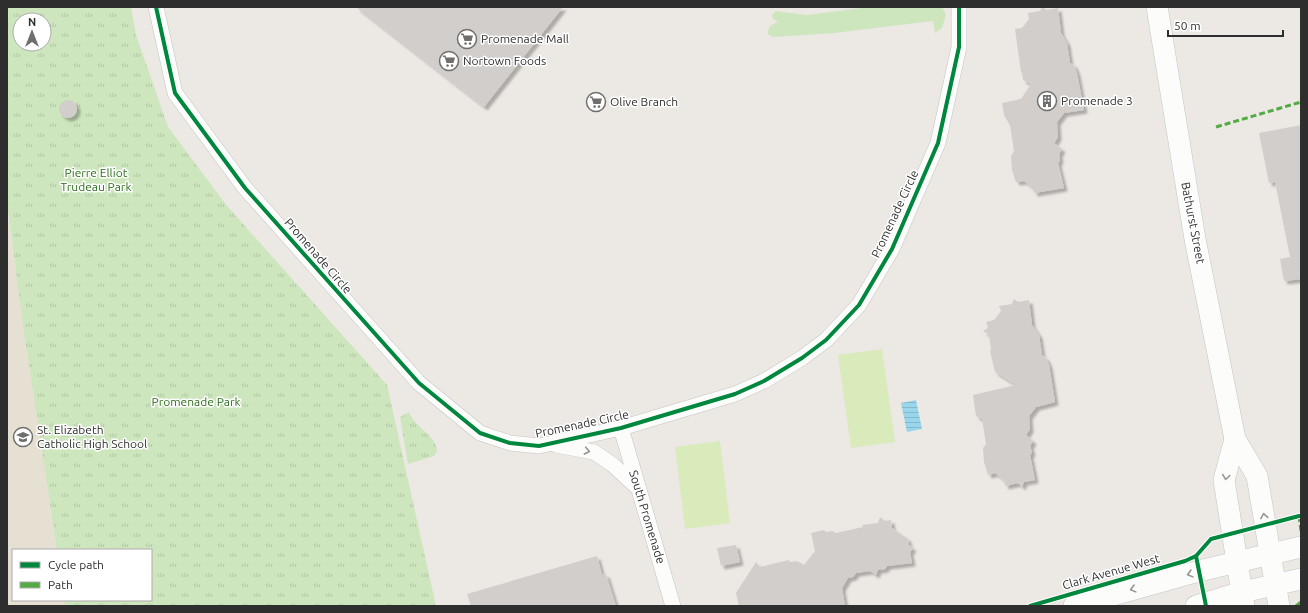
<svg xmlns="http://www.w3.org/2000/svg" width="1308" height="613" font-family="Ubuntu,sans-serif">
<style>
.education{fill:#e6e0d3}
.grass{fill:#cee6be}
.park{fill:url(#park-tufts);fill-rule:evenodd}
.pitch{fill:#d9eabb}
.water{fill:url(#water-rules)}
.building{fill:#d1cecb;filter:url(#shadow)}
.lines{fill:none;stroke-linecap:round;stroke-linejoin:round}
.street-casing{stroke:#c5c4c5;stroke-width:16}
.secondary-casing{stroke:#c5c4c5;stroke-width:22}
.street{stroke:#fcfcfb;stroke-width:15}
.secondary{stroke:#fcfcfb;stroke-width:21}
.quiet{stroke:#54ab44;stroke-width:3;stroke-dasharray:6 3;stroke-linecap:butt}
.cycleway-casing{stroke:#fff;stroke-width:6}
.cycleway{stroke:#00873e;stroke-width:4}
.oneway{stroke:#959594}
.labels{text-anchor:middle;stroke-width:3;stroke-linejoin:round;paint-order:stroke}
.poi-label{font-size:12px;fill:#2e2e2e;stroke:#fff;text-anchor:start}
.park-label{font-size:12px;fill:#2c6e1b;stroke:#fff}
.street-label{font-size:12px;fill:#2e2e2e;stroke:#fff}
</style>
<defs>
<pattern id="park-tufts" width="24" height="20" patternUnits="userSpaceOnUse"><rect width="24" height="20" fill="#cee6be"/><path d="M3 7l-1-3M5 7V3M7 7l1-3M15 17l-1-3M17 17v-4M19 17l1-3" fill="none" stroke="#b1c6a4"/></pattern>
<pattern id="water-rules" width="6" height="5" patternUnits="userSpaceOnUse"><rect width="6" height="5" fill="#99d6ec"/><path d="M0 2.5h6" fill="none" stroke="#84b8cb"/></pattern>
<filter id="shadow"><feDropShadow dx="3.5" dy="3.5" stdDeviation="1" flood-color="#0004"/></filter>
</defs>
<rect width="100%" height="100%" fill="#ece8e4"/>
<path class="education" d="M7 211 57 550H13V600H64L65 606H7Z"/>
<path class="grass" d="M870 7H942L946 15 942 28 935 33 933 21 834 33 773 37 768 34C768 26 771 25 778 22L772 18V15L776 11 806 15Z"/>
<g class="park">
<path d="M7 7H131L136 35 168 127 227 206 387 385 436 606H65L64 600H151V550H57L23 325 7 204ZM20 20H44V44H20Z"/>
<path d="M409 412C414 427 437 436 437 451L434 456 408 464 400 417Z"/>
</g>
<g class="pitch">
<path d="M882 349 895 442 851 448 838 355Z"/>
<path d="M720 441 730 523 685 529 675 447Z"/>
</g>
<path class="water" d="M916 400 922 429 907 432 901 403Z"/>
<g class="building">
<path d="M356 7H563L484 107Z"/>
<path d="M1042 7 1047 10 1058 8 1061 33 1067 43 1070 63 1074 65 1077 73 1084 110 1064 113 1057 122 1058 137 1054 143 1062 149 1059 154 1060 160 1058 163 1064 188 1034 193 1033 188 1024 181 1016 182 1012 170 1011 156 1014 151 1010 125 1004 115 1002 103 1021 99 1031 84 1023 80 1022 73 1021 72 1015 29 1022 28 1029 19 1028 13 1040 11Z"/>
<circle cx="68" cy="109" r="9"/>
<path d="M1301 125V279L1284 281 1280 259 1290 257 1275 182 1269 183 1259 133Z"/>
<path d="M1014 299 1018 302 1029 300 1032 325 1039 335 1042 355 1046 358 1049 365 1055 402 1036 407 1029 416 1030 429 1026 435 1033 441 1030 446 1032 452 1030 455 1035 480 1024 482 1022 487 1018 483 1005 486 1004 480 995 473 988 475 984 462 983 448 986 444 982 419 976 416 973 395 1016 385 995 372 990 351 991 350 989 335 983 331 988 328 986 322 994 320 1001 311 999 306 1012 304Z"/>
<path d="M880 517 885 521 891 520 892 528 908 539 909 545 913 548 910 552 912 563 887 566 885 569 878 570 876 575 870 571 856 573 853 577 848 578 842 588 845 606H739L736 593 756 562 760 567 789 560 790 562 797 561 804 565 815 551 811 533 824 530 826 532 832 531 836 533 863 527 862 525 878 523Z"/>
<path d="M736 545 740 562 721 566 717 548Z"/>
<path d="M597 556 602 575 606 574 616 606H471L467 594Z"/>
</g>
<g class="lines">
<defs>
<g id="street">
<path d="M156 7 175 93 245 188 419 383 480 433 510 443 539 446 621 428 735 394 764 381 802 358 826 340 859 305 892 249 938 143 959 47V7"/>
<path d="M621 428 673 606"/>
<path d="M556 445 594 452 613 465 638 488"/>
</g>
<g id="secondary">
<path d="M1157 7 1195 239 1235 439 1257 476 1279 606"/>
<path d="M1235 439 1224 480 1244 606"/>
<path d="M1074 606 1199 571 1301 547"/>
<path d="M1196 606 1242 592 1301 579"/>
</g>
</defs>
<use href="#street" class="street-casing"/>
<use href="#secondary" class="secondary-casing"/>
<use href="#street" class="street"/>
<use href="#secondary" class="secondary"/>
<g class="quiet">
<path d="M1216 127 1301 102"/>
<path d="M1299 516 1301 531"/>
<path d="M1296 606 1301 602"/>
</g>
<defs>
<g id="cycleway">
<path d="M156 7 175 93 245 188 419 383 480 433 510 443 539 446 621 428 735 394 764 381 802 358 826 340 859 305 892 249 938 143 959 47V7"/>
<path d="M1196 556 1206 606"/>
<path d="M1030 606 1185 561 1196 556 1211 539 1299 516"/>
</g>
</defs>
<use href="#cycleway" class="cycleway-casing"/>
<use href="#cycleway" class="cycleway"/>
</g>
<defs><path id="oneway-chevron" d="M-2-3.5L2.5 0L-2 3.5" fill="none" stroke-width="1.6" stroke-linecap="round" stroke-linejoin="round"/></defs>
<g class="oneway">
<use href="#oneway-chevron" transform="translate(587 451) rotate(11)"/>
<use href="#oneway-chevron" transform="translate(1226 477) rotate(98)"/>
<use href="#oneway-chevron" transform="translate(1264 516) rotate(-100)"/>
<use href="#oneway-chevron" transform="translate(1190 574) rotate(165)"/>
<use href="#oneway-chevron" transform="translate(1133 589) rotate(165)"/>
</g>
<defs>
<symbol id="supermarket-ring" viewBox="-11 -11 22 22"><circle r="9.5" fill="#fff" stroke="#706f6e" stroke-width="1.5"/><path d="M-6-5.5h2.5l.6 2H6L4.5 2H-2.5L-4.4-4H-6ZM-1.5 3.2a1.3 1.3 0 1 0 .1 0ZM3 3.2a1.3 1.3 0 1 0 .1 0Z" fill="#706f6e"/></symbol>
<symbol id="building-ring" viewBox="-11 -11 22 22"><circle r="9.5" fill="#fff" stroke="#706f6e" stroke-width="1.5"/><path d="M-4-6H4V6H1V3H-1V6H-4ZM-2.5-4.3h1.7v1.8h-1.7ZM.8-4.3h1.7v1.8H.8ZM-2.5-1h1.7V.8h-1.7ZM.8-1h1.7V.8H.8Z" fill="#706f6e"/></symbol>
<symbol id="school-ring" viewBox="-11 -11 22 22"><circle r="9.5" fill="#fff" stroke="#706f6e" stroke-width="1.5"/><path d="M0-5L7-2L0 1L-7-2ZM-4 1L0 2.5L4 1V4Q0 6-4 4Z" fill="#706f6e"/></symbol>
</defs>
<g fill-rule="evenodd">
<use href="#supermarket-ring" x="456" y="28" width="22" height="22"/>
<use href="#supermarket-ring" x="438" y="50" width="22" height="22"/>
<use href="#building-ring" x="1036" y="90" width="22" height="22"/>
<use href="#supermarket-ring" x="585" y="91" width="22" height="22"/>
<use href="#school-ring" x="12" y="426" width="22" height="22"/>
</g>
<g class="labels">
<g class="poi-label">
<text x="481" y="43">Promenade Mall</text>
<text x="463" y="65">Nortown Foods</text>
<text x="1061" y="105">Promenade 3</text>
<text x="610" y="106">Olive Branch</text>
<text x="37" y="434">St. Elizabeth<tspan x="37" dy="14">Catholic High School</tspan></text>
</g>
<g class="park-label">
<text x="96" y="177">Pierre Elliot<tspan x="96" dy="14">Trudeau Park</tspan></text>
<text x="196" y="406">Promenade Park</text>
</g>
<g class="street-label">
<text transform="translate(895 214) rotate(-65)" y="4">Promenade Circle</text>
<text transform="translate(1193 223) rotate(79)" y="4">Bathurst Street</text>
<text transform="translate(318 256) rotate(49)" y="4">Promenade Circle</text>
<text transform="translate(582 424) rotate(-12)" y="4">Promenade Circle</text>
<text transform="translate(647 517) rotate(73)" y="4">South Promenade</text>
<text transform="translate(1111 572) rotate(-16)" y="4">Clark Avenue West</text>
</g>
</g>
<rect width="1308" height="613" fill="none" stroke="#2e2e2e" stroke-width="16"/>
<rect x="12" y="549" width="140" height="52" fill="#ffffff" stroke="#ababab"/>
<rect x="20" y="562" width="20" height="6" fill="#00873e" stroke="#ababab"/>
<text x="48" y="569" font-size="12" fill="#2e2e2e">Cycle path</text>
<rect x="20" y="582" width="20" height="6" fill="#54ab44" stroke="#ababab"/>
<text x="48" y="589" font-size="12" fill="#2e2e2e">Path</text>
<g transform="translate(32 32)"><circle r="19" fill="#ffffff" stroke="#ababab"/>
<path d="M0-3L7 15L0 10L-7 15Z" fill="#706f6e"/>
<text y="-6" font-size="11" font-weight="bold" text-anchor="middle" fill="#2e2e2e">N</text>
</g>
<path d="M1168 30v6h115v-6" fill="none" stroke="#2e2e2e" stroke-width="2"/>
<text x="1174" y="30" font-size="12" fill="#2e2e2e" stroke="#ffffff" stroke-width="3" paint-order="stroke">50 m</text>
</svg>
